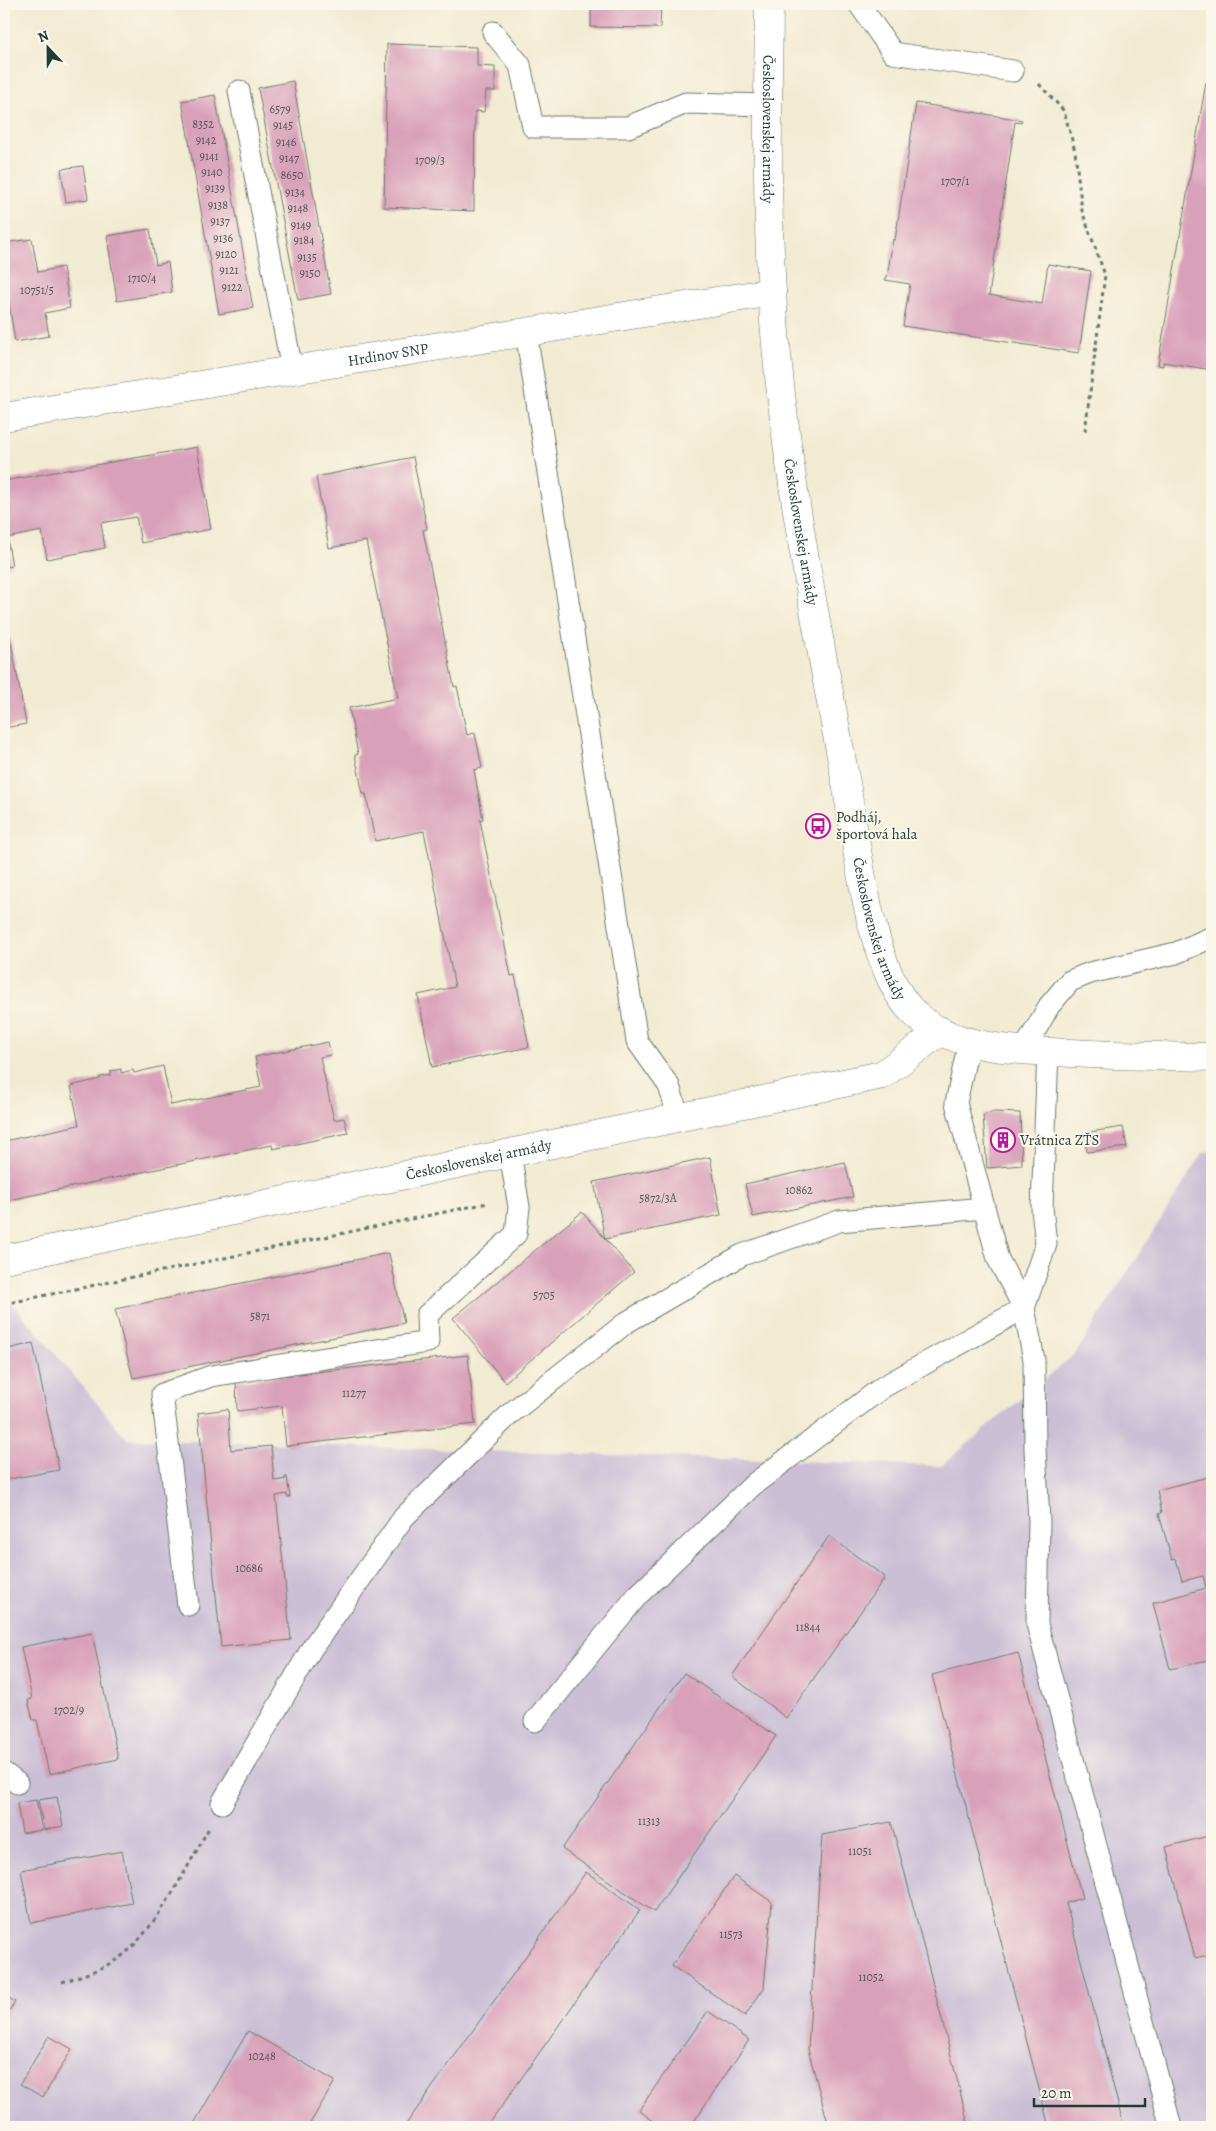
<svg xmlns="http://www.w3.org/2000/svg" width="1216" height="2131" font-family="Alegreya,serif">
<style>
.industrial{fill:#cbbfd5}
.building{fill:#d9a1b9}
.lines{fill:none;stroke-linecap:round;stroke-linejoin:round}
.lane-casing{stroke:#697a6c;stroke-width:23}
.street-casing{stroke:#697a6c;stroke-width:29}
.path{stroke:#697a6c;stroke-width:3;stroke-dasharray:4 4;stroke-linecap:butt}
.lane{stroke:#fff;stroke-width:21}
.street{stroke:#fff;stroke-width:28}
.labels{text-anchor:middle;stroke-width:4;stroke-linejoin:round;paint-order:stroke}
.number-label{font-size:12px;fill:#4e5655}
.street-label{font-size:15px;fill:#1f3d34;stroke:#fbf7ec}
.poi-label{font-size:15px;fill:#1f3d34;stroke:#fbf7ec;text-anchor:start}
</style>
<rect width="100%" height="100%" fill="#fbf7ec"/>
<filter id="ink" filterUnits="userSpaceOnUse"><feTurbulence type="fractalNoise" baseFrequency=".02" numOctaves="2"/><feDisplacementMap in="SourceGraphic" scale="10" xChannelSelector="R" yChannelSelector="G"/><feConvolveMatrix kernelMatrix="1 2 1 2 8 2 1 2 1" color-interpolation-filters="sRGB"/></filter>
<filter id="wash" filterUnits="userSpaceOnUse"><feTurbulence type="fractalNoise" baseFrequency=".0096" numOctaves="4" result="noise"/><feDisplacementMap in="SourceGraphic" scale="20" xChannelSelector="R" yChannelSelector="G"/><feGaussianBlur stdDeviation="1.12" result="paint"/><feColorMatrix in="noise" values="0 0 0 0 0 0 0 0 0 0 0 0 0 0 0 0 0 1.4 0 .05"/><feComposite in="paint" operator="in"/></filter>
<g filter="url(#wash)">
<rect width="100%" height="100%" fill="#f2ebd3"/>
<path class="industrial" d="M1212 1150V2127H4V1293L127 1439 941 1466 1076 1353 1203 1153Z"/>
<g id="blocks">
<g class="building">
<path d="M591 4H661L660 28 591 27Z"/>
<path d="M387 44 477 47V66L495 67V91H486L484 112 475 111 474 211 384 207Z"/>
<path d="M293 81 331 294 298 300 258 88Z"/>
<path d="M1206 82 1212 83V370L1163 362V366L1158 365Z"/>
<path d="M215 95 253 308 219 314 182 101Z"/>
<path d="M916 103 1022 120 1021 123 1015 122 989 295 1042 304 1048 264 1091 271 1079 353 903 326 910 284 885 280 887 277 893 239 895 240Z"/>
<path d="M83 166 88 199 66 202 61 169Z"/>
<path d="M150 229 156 265 168 262 172 292 117 301 107 236Z"/>
<path d="M32 239 38 272 63 267 70 308 45 313 49 336 15 342 4 270V243Z"/>
<path d="M197 447 211 529 141 543 136 517 101 523 105 548 47 559 42 531 7 538 12 566 4 567V481Z"/>
<path d="M413 457 427 529 423 530 454 687 457 686 467 735 475 733 482 768 474 770 483 819 480 820 511 976 515 975 529 1047 432 1067 418 995 455 987 424 831 375 841 366 794H363L355 755 358 754 349 708 398 698 366 541 329 548 316 477Z"/>
<path d="M10 637 26 724 4 728V638Z"/>
<path d="M328 1042 331 1055 320 1057 334 1120 344 1118 348 1133 273 1149 272 1145 4 1201V1141L79 1125 71 1086 100 1079V1077L111 1075V1071L121 1069V1073L133 1070 134 1073 163 1066 171 1105 261 1087 255 1057Z"/>
<path d="M993 1112 1020 1113 1022 1165 987 1168 983 1115Z"/>
<path d="M1123 1127 1127 1147 1087 1152 1083 1133Z"/>
<path d="M710 1157 721 1215 605 1239 594 1182Z"/>
<path d="M845 1162 853 1197 753 1217 745 1184Z"/>
<path d="M582 1212 634 1272 505 1382 453 1318Z"/>
<path d="M389 1253 404 1323 133 1378 115 1309Z"/>
<path d="M33 1343 59 1470 4 1480V1350Z"/>
<path d="M468 1355 475 1424 286 1446 282 1406 237 1411 236 1381Z"/>
<path d="M228 1409 231 1450 271 1446 274 1481 286 1479 285 1477H287L290 1497H287V1494L276 1496 291 1640 221 1647 198 1413Z"/>
<path d="M1212 1476V1659L1170 1669 1153 1603 1206 1588 1203 1576 1182 1581 1176 1559 1172 1560 1159 1514 1162 1513 1157 1490Z"/>
<path d="M829 1536 885 1577 786 1718 732 1676Z"/>
<path d="M92 1633 118 1759 49 1774 37 1720H33L28 1700 32 1699 21 1647Z"/>
<path d="M1018 1653 1082 1898 1066 1903 1124 2127H1049L932 1675Z"/>
<path d="M684 1673 776 1736 654 1912 562 1849Z"/>
<path d="M57 1797 63 1826 44 1830 38 1800Z"/>
<path d="M36 1800 42 1830 22 1833 17 1803Z"/>
<path d="M891 1822 903 1866 969 2127H829L808 2049 822 1835Z"/>
<path d="M1212 1835V1954L1195 1958 1166 1847Z"/>
<path d="M122 1851 132 1903 31 1923 21 1870Z"/>
<path d="M586 1872 640 1910 487 2127H404Z"/>
<path d="M734 1876 772 1902 764 1988 745 2016 672 1966Z"/>
<path d="M4 1995 15 2002 4 2020Z"/>
<path d="M708 2011 749 2040 690 2127H661L639 2110Z"/>
<path d="M248 2031 335 2081 308 2127H192Z"/>
<path d="M49 2036 72 2049 43 2097 20 2084Z"/>
</g>
</g>
</g>
<g filter="url(#ink)">
<use href="#blocks" fill-opacity="0" stroke="#697a6c" stroke-width="1"/>
<g class="lines">
<defs>
<g id="lane">
<path d="M859 4 893 53 1013 71"/>
<path d="M493 32 520 65 533 127H628L686 103 768 105"/>
<path d="M239 91 292 370"/>
<path d="M526 332 637 1041 669 1086 679 1118"/>
<path d="M1024 1050 1049 1006 1070 981 1090 973 1176 953 1212 937"/>
<path d="M1048 1051 1042 1208 1046 1244 1024 1308 1034 1360 1035 1449 1039 1521 1037 1624 1171 2127"/>
<path d="M188 1605 162 1394 211 1376 428 1342 427 1315 516 1234 519 1207 510 1153"/>
<path d="M535 1721 637 1596 754 1484 883 1387 1024 1308 998 1259 956 1103 969 1042"/>
<path d="M4 1773 17 1783"/>
<path d="M222 1803 312 1648 404 1517 511 1413 627 1322 742 1255 839 1221 984 1208"/>
</g>
<g id="street">
<path id="s1" d="M769 4C768 100 766 196 772 292 782 458 816 620 846 783 857 843 869 969 913 1012 952 1051 1020 1050 1071 1053 1118 1056 1165 1056 1212 1057"/>
<path id="s2" d="M4 417 772 292"/>
<path id="s3" d="M4 1259 882 1075 941 1031"/>
</g>
</defs>
<use href="#lane" class="lane-casing"/>
<use href="#street" class="street-casing"/>
<g class="path">
<path d="M1039 84 1064 111 1075 151 1082 211 1105 275 1085 431"/>
<path d="M4 1304 488 1203"/>
<path d="M62 1982C83 1975 101 1970 119 1958 152 1936 189 1864 209 1828"/>
</g>
<use href="#lane" class="lane"/>
<use href="#street" class="street"/>
</g>
</g>
<defs>
<symbol id="bus-ring" viewBox="-11 -11 22 22"><circle r="9.5" fill="#fbf7ec" stroke="#b5179e" stroke-width="1.5"/><path d="M-5-6H5V4H4V6H2V4H-2V6H-4V4H-5ZM-3.5-4V0h7V-4ZM-3.5 1.2v1.5H-2V1.2ZM2 1.2v1.5H3.5V1.2Z" fill="#b5179e"/></symbol>
<symbol id="building-ring" viewBox="-11 -11 22 22"><circle r="9.5" fill="#fbf7ec" stroke="#b5179e" stroke-width="1.5"/><path d="M-4-6H4V6H1V3H-1V6H-4ZM-2.5-4.3h1.7v1.8h-1.7ZM.8-4.3h1.7v1.8H.8ZM-2.5-1h1.7V.8h-1.7ZM.8-1h1.7V.8H.8Z" fill="#b5179e"/></symbol>
</defs>
<g fill-rule="evenodd">
<use href="#bus-ring" x="804" y="812" width="28" height="28"/>
<use href="#building-ring" x="989" y="1126" width="28" height="28"/>
</g>
<g class="labels">
<g class="number-label">
<text x="280" y="113">6579</text>
<text x="203" y="128">8352</text>
<text x="283" y="129">9145</text>
<text x="206" y="144">9142</text>
<text x="286" y="146">9146</text>
<text x="209" y="160">9141</text>
<text x="289" y="162">9147</text>
<text x="430" y="164">1709/3</text>
<text x="212" y="176">9140</text>
<text x="292" y="179">8650</text>
<text x="955" y="185">1707/1</text>
<text x="215" y="192">9139</text>
<text x="295" y="196">9134</text>
<text x="218" y="209">9138</text>
<text x="298" y="212">9148</text>
<text x="220" y="225">9137</text>
<text x="301" y="229">9149</text>
<text x="223" y="242">9136</text>
<text x="304" y="244">9184</text>
<text x="226" y="258">9120</text>
<text x="307" y="261">9135</text>
<text x="229" y="274">9121</text>
<text x="310" y="277">9150</text>
<text x="142" y="282">1710/4</text>
<text x="232" y="291">9122</text>
<text x="37" y="294">10751/5</text>
<text x="799" y="1194">10862</text>
<text x="658" y="1202">5872/3A</text>
<text x="544" y="1299">5705</text>
<text x="260" y="1320">5871</text>
<text x="354" y="1397">11277</text>
<text x="249" y="1572">10686</text>
<text x="808" y="1631">11844</text>
<text x="69" y="1714">1702/9</text>
<text x="649" y="1825">11313</text>
<text x="860" y="1855">11051</text>
<text x="731" y="1938">11573</text>
<text x="871" y="1981">11052</text>
<text x="262" y="2060">10248</text>
</g>
<g class="street-label">
<text dy="5" stroke="none"><textPath href="#s1" startOffset="125">Československej armády</textPath></text>
<text dy="5" stroke="none"><textPath href="#s2" startOffset="389">Hrdinov SNP</textPath></text>
<text dy="5" stroke="none"><textPath href="#s1" startOffset="530">Československej armády</textPath></text>
<text dy="5" stroke="none"><textPath href="#s1" startOffset="935">Československej armády</textPath></text>
<text dy="5" stroke="none"><textPath href="#s3" startOffset="485">Československej armády</textPath></text>
</g>
<g class="poi-label">
<text x="836" y="822">Podháj,<tspan x="836" dy="17">športová hala</tspan></text>
<text x="1020" y="1145">Vrátnica ZŤS</text>
</g>
</g>
<rect width="1216" height="2131" fill="none" stroke="#fbf7ec" stroke-width="20"/>
<g transform="translate(48 48) rotate(338)" stroke="#fbf7ec" stroke-width="4" paint-order="stroke">
<path d="M0-4L9 19L0 12L-9 19Z" fill="#1f3d34"/>
<text y="-8" font-size="14" font-weight="bold" text-anchor="middle" fill="#1f3d34">N</text>
</g>
<path d="M1034 2098v8h111v-8" fill="none" stroke="#1f3d34" stroke-width="2.5"/>
<text x="1041" y="2098" font-size="15" fill="#1f3d34" stroke="#fbf7ec" stroke-width="4" paint-order="stroke">20 m</text>
</svg>
